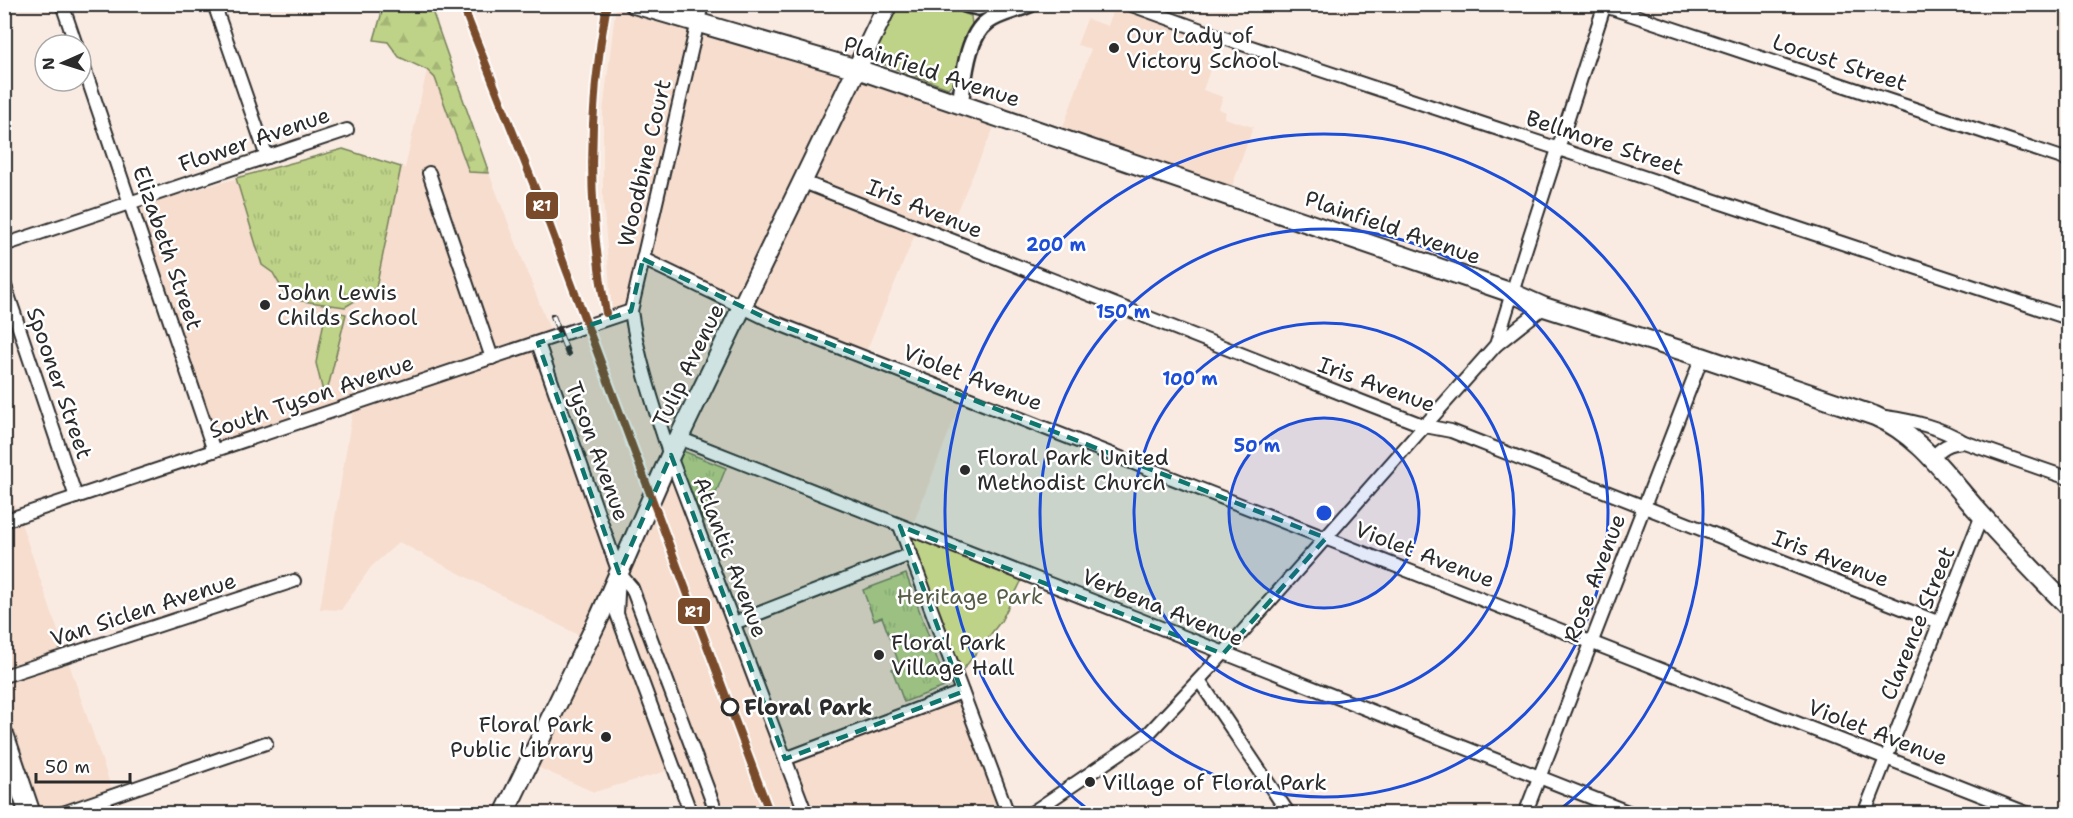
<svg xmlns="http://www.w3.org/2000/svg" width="2073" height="818" font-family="'Shantell Sans',sans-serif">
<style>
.built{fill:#f6ddce}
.grass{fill:url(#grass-tufts);stroke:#757f5a;stroke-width:1.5}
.forest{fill:url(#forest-firs);stroke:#757f5a;stroke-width:1.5}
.park{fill:#bfd388;stroke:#757f5a;stroke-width:1.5}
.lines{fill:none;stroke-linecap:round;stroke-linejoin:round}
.minor-casing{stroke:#2b2b2b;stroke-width:16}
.tertiary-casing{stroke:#2b2b2b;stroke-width:20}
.secondary-casing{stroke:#2b2b2b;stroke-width:22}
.primary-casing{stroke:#2b2b2b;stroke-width:24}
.minor{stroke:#fff;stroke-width:12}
.tertiary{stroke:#fff;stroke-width:15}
.secondary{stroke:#fff;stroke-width:18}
.primary{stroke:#fff;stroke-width:20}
.rail-casing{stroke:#2b2b2b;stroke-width:6}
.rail{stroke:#fff;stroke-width:4;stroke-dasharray:11;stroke-linecap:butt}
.rail-1-casing{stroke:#fff;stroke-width:12}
.rail-1{stroke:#7a4b2a;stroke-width:8}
.marked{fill:#0f766e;fill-opacity:0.2;stroke:#0f766e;stroke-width:4.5;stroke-dasharray:12 8;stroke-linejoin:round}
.ring{fill:none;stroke:#1d4ed8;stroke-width:3}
.poi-dot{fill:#2b2b2b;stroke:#fff;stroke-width:2}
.stop-dot{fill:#fff;stroke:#2b2b2b;stroke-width:3}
.labels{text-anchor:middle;stroke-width:5;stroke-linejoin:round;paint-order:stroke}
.poi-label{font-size:22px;fill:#2b2b2b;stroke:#fff;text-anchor:start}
.street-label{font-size:22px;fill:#2b2b2b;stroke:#fff}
.park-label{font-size:22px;fill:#575d47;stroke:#fff}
.stop-label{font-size:22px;font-weight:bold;fill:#2b2b2b;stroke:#fff;text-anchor:start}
.centre{fill:#1d4ed8;stroke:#fff;stroke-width:3}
.ring-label{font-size:18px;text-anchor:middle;font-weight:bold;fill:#1d4ed8;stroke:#fff;stroke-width:5;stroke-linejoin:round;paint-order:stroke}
.line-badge{stroke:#fff;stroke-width:2}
.badge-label{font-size:16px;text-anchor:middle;font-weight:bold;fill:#fff}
</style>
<defs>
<pattern id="grass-tufts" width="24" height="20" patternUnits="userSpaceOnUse" patternTransform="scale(1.5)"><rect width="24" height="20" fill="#bfd388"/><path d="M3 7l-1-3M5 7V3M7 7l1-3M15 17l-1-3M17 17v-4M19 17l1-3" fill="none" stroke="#a4b576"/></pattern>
<pattern id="forest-firs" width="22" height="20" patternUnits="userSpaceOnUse" patternTransform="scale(1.5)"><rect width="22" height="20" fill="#bfd388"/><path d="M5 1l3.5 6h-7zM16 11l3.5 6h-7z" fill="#a4b576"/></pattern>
</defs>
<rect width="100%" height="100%" fill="#faebe2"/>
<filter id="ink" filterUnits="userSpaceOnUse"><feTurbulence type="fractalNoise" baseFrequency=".0167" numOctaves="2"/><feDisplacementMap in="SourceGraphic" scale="12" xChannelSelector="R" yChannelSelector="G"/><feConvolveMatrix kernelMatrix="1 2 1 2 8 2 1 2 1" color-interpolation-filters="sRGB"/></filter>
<g filter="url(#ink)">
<g class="built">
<path d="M1115 4 1221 38 1203 90 1223 97 1219 109 1226 112 1224 118 1253 127 1229 195 1060 136 1091 49 1077 45 1087 19 1108 26Z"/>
<path d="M616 5H642L780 56 995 125 948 231 914 237 860 366 962 399 910 532 1009 813H682L667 771 594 792 530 764 590 641 399 542 371 567 341 610 320 609 353 409 329 418 331 404 216 443 137 206 343 149 376 287 401 167 405 168 427 70 435 78 469 172 489 173 551 333 612 312 603 198V112Z"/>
<path d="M5 476 120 813H5Z"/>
</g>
<g class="grass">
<path d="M343 149 401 167 376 288 345 307 288 299 273 273 262 265 236 178Z"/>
<path d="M683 451 726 468 704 522 678 465Z"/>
<path d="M906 574 947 686 904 702 892 669 900 666 882 617 874 620 863 590Z"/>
</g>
<path class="forest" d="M384 5H430L489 173 469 172 435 78 427 70 399 57 388 42 374 40Z"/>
<g class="park">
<path d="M898 5H943L971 16 972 25 961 52 956 80 948 88 880 63 876 50Z"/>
<path d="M326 310 346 314 325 400 316 363Z"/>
<path d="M904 530 1024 576 1001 621 958 676Z"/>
</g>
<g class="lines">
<defs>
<g id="minor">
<path d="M62 4 76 45"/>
<path d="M214 4 267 157"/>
<path d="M702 4 631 311C638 360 655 409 670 456L806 814"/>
<path d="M1129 4 1215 35 2068 318"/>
<path d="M1599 4 2068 160"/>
<path d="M81 59 214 451"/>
<path d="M429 173 492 358"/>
<path d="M801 181 1368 404 1425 426 1451 431 1940 623"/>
<path d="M4 245 347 130"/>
<path d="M643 259 774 322 2029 814"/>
<path d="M4 283 76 497"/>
<path d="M538 343 619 573 617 614 691 814"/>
<path d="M1496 345 1544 307"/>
<path d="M1885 417C1913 421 1940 427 1964 442L2068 478"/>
<path d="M679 438 1633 814"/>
<path d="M1931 459C1942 447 1948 443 1964 442"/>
<path d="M4 521 631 311"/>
<path d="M900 526 1008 814"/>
<path d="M619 573 632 588 717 814"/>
<path d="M734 623 911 554"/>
<path d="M4 676 294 581"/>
<path d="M1199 680 1289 814"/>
<path d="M785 759 962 692"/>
<path d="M60 814 266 743"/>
<path d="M1030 814 1148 734 1223 654 1496 345 1525 251 1605 4"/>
<path d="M1525 814 1702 357"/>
<path d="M1864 814 1982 515"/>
</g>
<g id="tertiary">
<path d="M965 4 978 7 988 4"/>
<path d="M960 104C964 81 966 37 987 22 998 13 1017 10 1030 4"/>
</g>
<g id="secondary">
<path d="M634 4 857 69 1512 293 1544 307 1702 357 1875 416C1918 434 1946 475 1976 509 2006 542 2037 575 2068 606"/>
<path d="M504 814 600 616 670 456 888 4"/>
</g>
<path id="primary" d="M4 737 30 814"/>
</defs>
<use href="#minor" class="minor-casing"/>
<use href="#tertiary" class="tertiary-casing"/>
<use href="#secondary" class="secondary-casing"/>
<use href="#primary" class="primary-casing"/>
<use href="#minor" class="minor"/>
<use href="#tertiary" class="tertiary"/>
<use href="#secondary" class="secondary"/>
<use href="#primary" class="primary"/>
<defs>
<g id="rail">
<path d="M462 4 548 221 635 452"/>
<path d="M604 19 607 4"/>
<path d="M553 316 568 354"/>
</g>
</defs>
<use href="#rail" class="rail-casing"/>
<use href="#rail" class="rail"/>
<defs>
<g id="rail-1">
<path d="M462 4 548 221 770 814"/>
<path d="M606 313C587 211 588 106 607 4"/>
</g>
</defs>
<use href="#rail-1" class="rail-1-casing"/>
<use href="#rail-1" class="rail-1"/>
</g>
</g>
<path class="marked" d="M643 259 774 322 1326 538 1223 654 900 526 962 692 785 759 671 455 619 573 538 343 631 311Z"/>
<circle cx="1324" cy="513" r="95" fill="#1d4ed8" fill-opacity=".12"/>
<g class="ring">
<circle cx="1324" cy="513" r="95"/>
<circle cx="1324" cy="513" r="190"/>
<circle cx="1324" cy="513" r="284"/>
<path d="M1091 812A379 379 0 1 1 1557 812"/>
</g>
<g class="poi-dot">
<circle cx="1114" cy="48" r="6"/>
<circle cx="265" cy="305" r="6"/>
<circle cx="965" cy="470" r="6"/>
<circle cx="879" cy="655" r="6"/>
<circle cx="606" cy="737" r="6"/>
<circle cx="1090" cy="782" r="6"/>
</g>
<circle class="stop-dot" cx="730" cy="707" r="8"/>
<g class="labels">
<g class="poi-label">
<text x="1126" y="43">Our Lady of<tspan x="1126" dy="25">Victory School</tspan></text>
<text x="277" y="300">John Lewis<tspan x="277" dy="25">Childs School</tspan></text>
<text x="977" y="465">Floral Park United<tspan x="977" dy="25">Methodist Church</tspan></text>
<text x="891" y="650">Floral Park<tspan x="891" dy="25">Village Hall</tspan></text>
<text x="594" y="732" text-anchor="end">Floral Park<tspan x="594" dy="25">Public Library</tspan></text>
<text x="1102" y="790">Village of Floral Park</text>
</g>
<g class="street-label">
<text transform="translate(1840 62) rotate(18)" y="8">Locust Street</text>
<text transform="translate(932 71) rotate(18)" y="8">Plainfield Avenue</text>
<text transform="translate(254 139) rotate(-19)" y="8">Flower Avenue</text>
<text transform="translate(1605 142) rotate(18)" y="8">Bellmore Street</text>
<text transform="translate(644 163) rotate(-77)" y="8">Woodbine Court</text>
<text transform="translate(925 208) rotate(22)" y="8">Iris Avenue</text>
<text transform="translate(1393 227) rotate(19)" y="8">Plainfield Avenue</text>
<text transform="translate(168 248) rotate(71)" y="8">Elizabeth Street</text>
<text transform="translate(688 365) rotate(-64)" y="8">Tulip Avenue</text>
<text transform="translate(973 377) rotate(21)" y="8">Violet Avenue</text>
<text transform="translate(60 383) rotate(71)" y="8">Spooner Street</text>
<text transform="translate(1377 384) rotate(20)" y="8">Iris Avenue</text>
<text transform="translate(311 396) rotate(-19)" y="8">South Tyson Avenue</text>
<text transform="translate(598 451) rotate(70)" y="8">Tyson Avenue</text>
<text transform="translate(1425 554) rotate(21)" y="8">Violet Avenue</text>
<text transform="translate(731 557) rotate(69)" y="8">Atlantic Avenue</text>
<text transform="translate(1831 558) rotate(21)" y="8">Iris Avenue</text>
<text transform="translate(1594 578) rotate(-69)" y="8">Rose Avenue</text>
<text transform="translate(1163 607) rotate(22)" y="8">Verbena Avenue</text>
<text transform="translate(143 609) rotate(-18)" y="8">Van Siclen Avenue</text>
<text transform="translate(1917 623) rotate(-68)" y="8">Clarence Street</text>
<text transform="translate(1878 732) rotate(21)" y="8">Violet Avenue</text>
</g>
<g class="park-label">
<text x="970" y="604">Heritage Park</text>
</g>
<g class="stop-label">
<text x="744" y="715">Floral Park</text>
</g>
</g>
<circle cx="1324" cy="513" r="9" class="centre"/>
<g class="ring-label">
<text x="1056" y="251">200 m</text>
<text x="1123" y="318">150 m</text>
<text x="1190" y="385">100 m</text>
<text x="1257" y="452">50 m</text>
</g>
<g class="line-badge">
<rect x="525" y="191" width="34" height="29" rx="6" fill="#7a4b2a"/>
<rect x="677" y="597" width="34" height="28" rx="6" fill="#7a4b2a"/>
</g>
<g class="badge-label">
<text x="542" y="211">R1</text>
<text x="694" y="617">R1</text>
</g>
<rect width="2073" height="818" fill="none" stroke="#fff" stroke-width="24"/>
<rect x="12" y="12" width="2049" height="794" fill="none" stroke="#2b2b2b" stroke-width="2" filter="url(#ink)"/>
<g transform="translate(63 63) rotate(267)"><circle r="28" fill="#ffffff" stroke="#aaaaaa" stroke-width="1.5"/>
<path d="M0-4.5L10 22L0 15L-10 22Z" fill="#2b2b2b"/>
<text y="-9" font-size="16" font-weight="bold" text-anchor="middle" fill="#2b2b2b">N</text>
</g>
<path d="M36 773v9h94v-9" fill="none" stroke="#2b2b2b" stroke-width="3"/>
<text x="45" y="773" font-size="18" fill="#2b2b2b" stroke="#ffffff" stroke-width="4.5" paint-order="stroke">50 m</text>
</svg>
